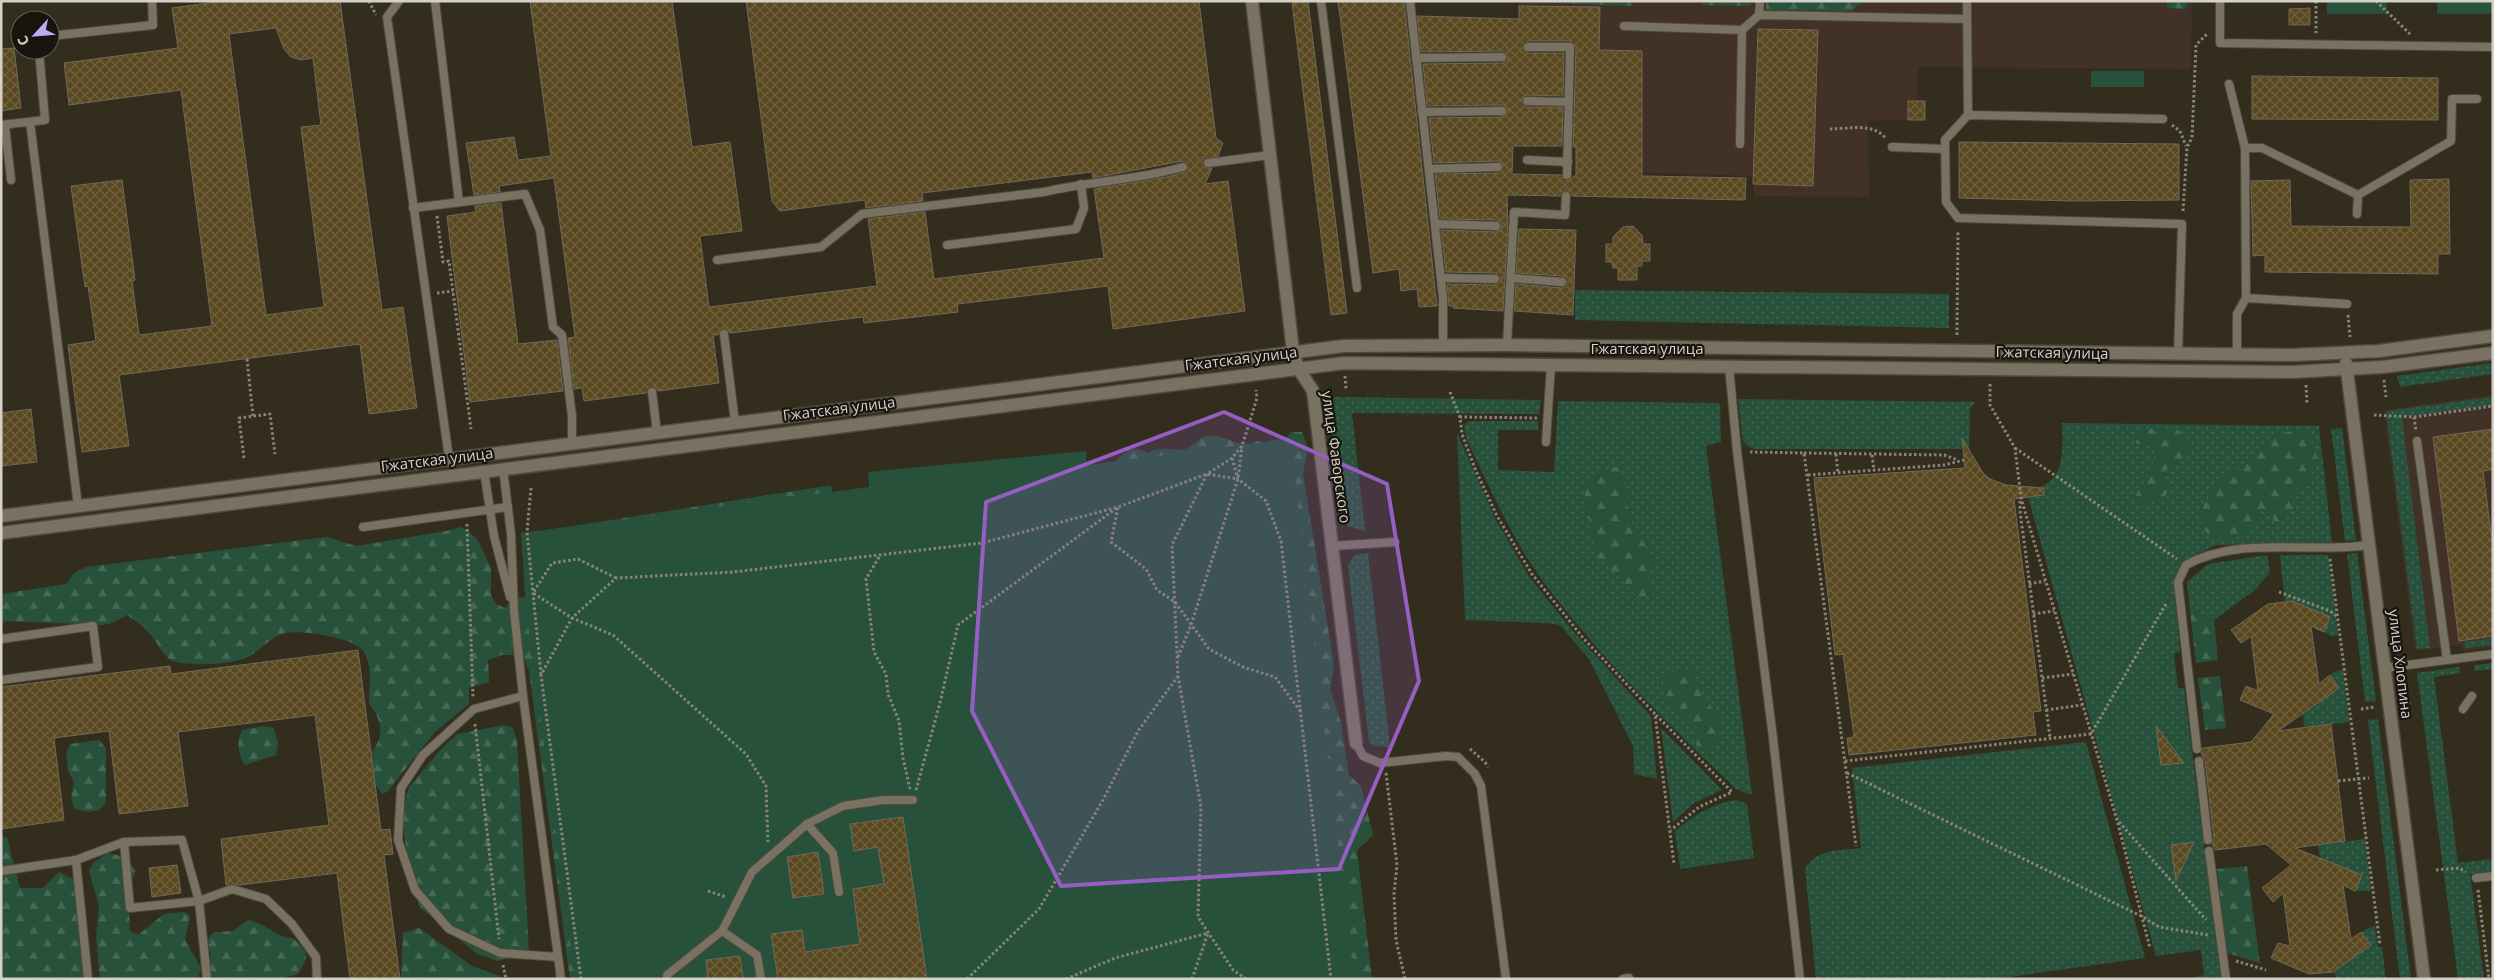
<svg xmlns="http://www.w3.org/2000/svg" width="2494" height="980" font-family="'Open Sans',sans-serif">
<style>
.education{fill:#423127}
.grass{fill:url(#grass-dots)}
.forest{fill:url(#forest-firs)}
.park{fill:#27513b}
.building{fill:url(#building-cross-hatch);stroke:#706959;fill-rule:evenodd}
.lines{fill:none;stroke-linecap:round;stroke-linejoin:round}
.service-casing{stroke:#4f4a3d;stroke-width:10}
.minor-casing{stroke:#4f4a3d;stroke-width:15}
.path{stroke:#898478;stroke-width:3;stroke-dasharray:2.5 2.5;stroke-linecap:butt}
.service{stroke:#797161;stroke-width:8}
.minor{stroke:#797161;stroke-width:12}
.marked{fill:#965ec2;fill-opacity:0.2;stroke:#965ec2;stroke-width:4;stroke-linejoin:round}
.labels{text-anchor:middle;stroke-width:4.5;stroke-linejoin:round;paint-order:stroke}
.street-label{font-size:15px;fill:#d6d1c8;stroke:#18150f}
</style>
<defs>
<pattern id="grass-dots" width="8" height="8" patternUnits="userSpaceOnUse" patternTransform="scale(1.25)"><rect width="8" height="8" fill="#27513b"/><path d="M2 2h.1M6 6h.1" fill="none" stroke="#466956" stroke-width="1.8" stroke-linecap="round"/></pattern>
<pattern id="forest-firs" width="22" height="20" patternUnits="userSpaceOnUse" patternTransform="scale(1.25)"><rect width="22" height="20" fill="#27513b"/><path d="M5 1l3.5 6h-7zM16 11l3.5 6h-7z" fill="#466956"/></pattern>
<pattern id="building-cross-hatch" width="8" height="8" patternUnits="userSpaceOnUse" patternTransform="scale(1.25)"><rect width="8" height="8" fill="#594820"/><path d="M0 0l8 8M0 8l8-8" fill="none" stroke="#70613f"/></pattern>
</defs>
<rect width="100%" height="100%" fill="#332d1e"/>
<g class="education">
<path d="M1518 1H2192L2191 69 1918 67 1917 101 1908 102V120L1868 121 1869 197 1754 196V176L1588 171 1592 39 1518 38Z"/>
<path d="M2493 395V647L2462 651 2461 645 2415 651 2384 410Z"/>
</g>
<g class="grass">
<path d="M1575 290 1949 294V328L1575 320Z"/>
<path d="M2493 363V374L2400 387 2397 376Z"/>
<path d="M1335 397 1541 400 1539 414 1352 413 1365 531 1347 526 1342 519 1329 408 1330 401Z"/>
<path d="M2493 397V405L2402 417 2430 648 2417 649 2386 411Z"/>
<path d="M1738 399 1975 402 1970 409 1969 449H1754L1746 445 1743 441Z"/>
<path d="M1558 401 1720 403 1721 442 1706 446 1752 795 1736 789C1667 723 1597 655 1540 577 1510 535 1489 486 1467 440L1464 426 1467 422 1476 421H1538V430H1498V470L1554 472Z"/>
<path d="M2062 423 2319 426 2332 543 2216 545 2192 557 2182 565 2174 581 2180 652 2174 653 2178 688H2184L2221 979H2197L2196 977 2204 975 2201 950 2156 956 2028 497C2036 490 2046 485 2053 478 2065 465 2062 439 2062 423Z"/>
<path d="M2342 428 2356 540 2345 541 2331 429Z"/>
<path d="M1457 433 1496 520 1530 578 1572 630 1651 716 1657 779 1634 774 1633 746 1589 659 1560 625 1547 623 1465 620Z"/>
<path d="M1368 553 1390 747 1374 746 1369 741 1348 566 1354 555Z"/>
<path d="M2357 553 2376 701 2365 702 2347 554Z"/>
<path d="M2267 555 2270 572 2255 590 2214 620 2190 611 2187 582 2208 564Z"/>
<path d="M2280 555H2328L2338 635 2331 636 2324 632 2330 617 2292 601 2285 602Z"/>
<path d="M2493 638V645L2465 648 2464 642Z"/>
<path d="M2493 663V669L2475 671 2474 665Z"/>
<path d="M2459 667 2460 673 2434 677 2458 863 2493 859V871L2470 874 2484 979H2458L2417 673Z"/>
<path d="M2343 670 2349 722 2304 727 2303 713 2339 688 2330 675 2336 671Z"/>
<path d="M2378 719 2411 979H2400L2368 720Z"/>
<path d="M1661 728 1722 790 1694 803 1673 822Z"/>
<path d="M2086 742 2145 958 1995 979H1816L1805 869C1817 848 1839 851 1861 848L1852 768Z"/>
<path d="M1737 800 1747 804 1754 858 1680 869 1675 831C1694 815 1712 803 1737 800Z"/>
<path d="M2365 839 2371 891H2355L2361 875 2320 858 2318 845Z"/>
<path d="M2375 926 2378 947H2382L2386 979H2335L2336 976 2333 972C2344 957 2356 929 2375 926Z"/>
</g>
<g class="forest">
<path d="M1632 1V6L1522 2V1Z"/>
<path d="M1702 1H1751V6L1702 5Z"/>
<path d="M1766 1H1864L1851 11 1766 10Z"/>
<path d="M2167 1H2187V9L2167 8Z"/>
<path d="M2153 428H2173L2186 434 2189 449 2182 459 2167 467 2163 482 2170 488 2164 498 2142 505 2135 502 2137 492 2147 480 2157 450 2147 444H2137L2134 438 2139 432Z"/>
<path d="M2305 430C2317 446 2321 459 2310 478 2295 487 2292 494 2293 511L2281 523H2275L2272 517 2263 510 2249 533 2232 539 2213 540 2205 531 2201 519 2204 504 2225 474 2242 466 2255 452 2280 433Z"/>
<path d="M1291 432H1302L1308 448 1303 474 1333 659 1334 669 1330 688 1341 723 1349 775 1361 786 1373 835 1357 850 1372 979H570L529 671 523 655H502L488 660 489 682 469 688V704L435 732 387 792 382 794 375 784 372 752C381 741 383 727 376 714 374 709 370 707 369 701 369 687 373 665 364 652 354 637 302 630 285 633 272 636 261 649 250 656 234 665 194 666 176 662 163 659 157 640 148 632 142 625 134 620 127 615L112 623 103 625 7 621 1 623V594L66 584 74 573 86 567 327 537 356 546 446 531 460 527 467 530 478 540 491 568V595L496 604 505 608C512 599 517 596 528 598L535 532 826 486H831L836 518 1115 462C1128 450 1131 445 1148 453 1164 444 1169 452 1185 449 1192 448 1197 439 1204 437 1220 432 1231 444 1246 444 1258 443 1257 437 1270 446L1279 445Z"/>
<path d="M1618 466 1624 476 1628 495 1626 512 1646 546 1654 566 1647 579 1653 593 1639 598 1597 556 1585 501V480L1600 471Z"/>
<path d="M2190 611 2214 620 2218 660 2196 663Z"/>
<path d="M1680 667 1693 671 1702 694 1722 723 1719 739 1709 754 1696 747 1698 729 1663 696V677Z"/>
<path d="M2220 676 2226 728 2205 730 2198 678Z"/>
<path d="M504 725 513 728 517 741 529 953 498 961 477 954 421 908 411 887 402 816 409 787 442 748 457 734Z"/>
<path d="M264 726 274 728 278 744 276 755 245 765C238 755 236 741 242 730Z"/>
<path d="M99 740 106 748V802L100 810 89 812 75 809 71 798 74 783 68 770 66 753 70 744Z"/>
<path d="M1 836 7 837 20 888H43L59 872 75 880 80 898 83 979H1Z"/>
<path d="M108 853 125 857 136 871 128 888 130 931 138 935 164 914 184 912 190 916 185 940 201 968 198 979H100L96 936 99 906 89 871 93 863Z"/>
<path d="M2247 866 2260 963 2227 953 2217 869Z"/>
<path d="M248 920C268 924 274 937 293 938 309 954 310 954 298 974L280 979H211L208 976 211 954 206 941 214 932 233 931Z"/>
<path d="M419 928 472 966 507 979H401L403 933Z"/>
</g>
<g class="park">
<rect x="2327" y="1" width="60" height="13"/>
<rect x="2437" y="1" width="56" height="13"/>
<rect x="2091" y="71" width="53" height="16"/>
<path d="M1290 437 1354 979H575L526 609 521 533 869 487 868 472 1086 451 1087 465 1242 446Z"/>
</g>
<g class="building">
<path d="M223 1H340L382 310 403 307 417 408 369 414 360 344 119 375 129 446 82 452 68 345 96 341 88 286 85 287 71 186 122 180 135 280 132 281 139 335 212 326 181 90 69 105 64 63 178 48 172 8ZM276 28 284 49 291 57 301 60 313 58 321 125 301 127 324 307 266 315 229 34Z"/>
<path d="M530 1H672L692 147 730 142 742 231 700 236 709 307 877 286 868 219 925 212 934 279 1104 258 1094 189 1167 177 1184 172 1188 168 1187 163 1182 161 1093 178 1092 172 922 193 923 201 866 208 865 200 780 211 772 201 746 1H1199L1216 138 1223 143 1218 156 1203 160 1204 167 1212 168 1205 184 1228 181 1245 311 1113 329 1108 286 957 304 958 312 864 323 863 317 730 333 727 329H723L718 335H713L719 383 658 391 655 387H651L646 393 584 401 582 388 574 389 568 338 575 337 554 178 499 186 500 192 474 195 466 143 514 137 518 160 551 156Z"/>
<path d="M1308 1 1347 313 1331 315 1292 3Z"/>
<path d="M1338 1H1404L1437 306 1419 307 1417 289 1401 291 1399 269 1373 273Z"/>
<path d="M1519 6 1600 7 1599 50 1642 51V176L1746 178 1745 200 1572 196 1566 190 1560 196 1507 195 1508 228 1503 311 1453 308V306H1449L1447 284 1495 285 1500 282 1501 279 1495 273 1446 272 1441 230 1496 232 1500 229 1502 226 1496 220 1440 219 1435 174 1498 173 1504 166 1498 161 1434 163 1429 118 1502 117 1508 110 1502 105 1427 106 1423 64 1502 63 1507 60 1508 56 1502 51 1421 52 1417 16 1519 19ZM1570 41 1576 47 1573 147H1576V175L1567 181 1561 175 1512 174 1513 146H1562L1563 107H1527L1521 101 1527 95 1563 96 1564 53H1528L1523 49V45L1528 41Z"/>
<path d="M2310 8V25H2289V9Z"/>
<path d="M1758 29 1818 30 1813 186 1753 184Z"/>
<path d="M14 48 21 108 1 111V49Z"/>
<path d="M2252 76 2438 78V120L2252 119Z"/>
<rect x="1908" y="101" width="17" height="19"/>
<path d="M1959 142 2179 144V200L2073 201 1959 198Z"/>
<path d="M2449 179 2450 254H2438V274L2265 272V255L2253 256 2251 181 2290 180 2291 226 2411 227 2410 180Z"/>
<path d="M501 203 518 344 557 340 563 391 470 402 447 216 476 212 475 206Z"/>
<path d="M1633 226 1642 235 1643 244H1650V261H1642V266H1637V280H1618V268H1613L1612 262H1606V244H1613V237L1623 227Z"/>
<path d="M1519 229 1576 230 1573 315 1514 311 1516 284 1562 288 1566 286 1568 282 1562 276 1516 273Z"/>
<path d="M31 409 37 462 1 466V413Z"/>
<path d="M2493 429V469L2483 471 2493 548V636L2459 641 2433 437Z"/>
<path d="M1962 438 1983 473 1990 479 2006 485 2044 488V495L2014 499 2041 711 2033 712 2036 735 1849 755 1847 738 1854 737 1843 654 1835 655 1814 478 1965 468Z"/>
<path d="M2292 601 2330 617 2324 632 2311 626 2319 684 2330 675 2339 688 2278 731 2331 724 2345 841 2295 848 2362 875 2355 891 2343 885 2351 939 2361 932 2371 945 2333 972 2309 974 2271 958 2278 943 2290 946 2283 893 2273 902 2262 888 2291 865 2266 844 2215 850 2212 844 2214 839 2205 760 2201 753 2203 748 2251 742 2274 714 2240 700 2246 686 2258 691 2251 636 2241 643 2231 630 2268 604Z"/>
<path d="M358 650 381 830 390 829 393 854 384 855 400 979H350L337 873 240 885H226L221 839 329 825 315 715 178 732 188 806 119 814 109 731 54 738 64 820 1 829V687L170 666 171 674Z"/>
<path d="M2156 726 2184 763 2161 765Z"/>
<path d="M903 817 927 979H778L771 934 802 930 805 952 860 944 853 889 884 884 878 847 854 851 850 824Z"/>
<path d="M2194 842 2176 881 2171 845Z"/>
<path d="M818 852 824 894 793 898 787 857Z"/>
<path d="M177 865 181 893 152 897 149 868Z"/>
<path d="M740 956 743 979H708L706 960Z"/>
</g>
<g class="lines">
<defs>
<g id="service">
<path d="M399 1 387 17 449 458"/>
<path d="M435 1 459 202"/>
<path d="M1321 1 1357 288"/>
<path d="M1410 1 1443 298V346"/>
<path d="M1967 1 1968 115"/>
<path d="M2220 1V43L2493 47"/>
<path d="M1759 15 1760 1"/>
<path d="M1624 26 1742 30 1759 15 1967 19"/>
<path d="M50 36 153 25 152 1"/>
<path d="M1528 47H1570L1567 175"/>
<path d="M1416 58 1502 57"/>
<path d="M2229 84 2245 148 2246 298 2347 304"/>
<path d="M1527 101 1569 102"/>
<path d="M1422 112 1502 111"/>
<path d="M2163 119 1968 115 1945 140 1946 202 1958 218 2182 224 2178 354"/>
<path d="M30 122 78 506"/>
<path d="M1 125 45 120 39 50"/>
<path d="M5 125 11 180"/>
<path d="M1740 144 1742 30"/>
<path d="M1892 147 1945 149"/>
<path d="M2245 148H2262L2358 195 2451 141 2452 99H2477"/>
<path d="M1527 160 1568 162"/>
<path d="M1208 163 1270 155"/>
<path d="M1429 169 1498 167"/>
<path d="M413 208 525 194 540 230 553 327 562 335 572 416V442"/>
<path d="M2357 214 2358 195"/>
<path d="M1435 224 1496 226"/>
<path d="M947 245 1076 229 1084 208 1081 184"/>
<path d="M717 260 821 247 862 214 1044 192C1090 181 1138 180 1183 167"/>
<path d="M1441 278 1495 279"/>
<path d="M1511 278 1562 282"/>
<path d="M724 334 735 422"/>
<path d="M1507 345 1514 212 1565 215 1566 196"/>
<path d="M2237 355V314L2246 298"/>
<path d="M1729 366 1737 451 1773 738 1800 979"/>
<path d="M652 392 657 432"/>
<path d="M2417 441 2447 660"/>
<path d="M1546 442 1551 364"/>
<path d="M503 468 511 534 514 611 523 696 561 979"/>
<path d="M484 471 494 536 510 597"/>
<path d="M363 527 508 507"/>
<path d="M1332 546 1395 542"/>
<path d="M1 639 93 626 98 667 1 680"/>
<path d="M2384 668 2493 654"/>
<path d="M523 696 474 709 423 755 401 788 398 840 415 890 449 929 500 953 558 957"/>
<path d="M2463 709 2472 696"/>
<path d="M1356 743 1363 756 1380 763 1446 756 1458 757 1475 774 1481 786 1506 979"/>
<path d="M2197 749 2178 582 2186 565C2240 535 2310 554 2369 545"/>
<path d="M2199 761 2208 840"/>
<path d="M807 824 833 853 839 892"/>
<path d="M124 842 130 908 199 901 207 979"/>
<path d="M2209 851 2226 979"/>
<path d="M76 860 88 979"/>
<path d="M1 871 76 860 124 842 182 840 199 901 232 889 266 899 292 924 316 957 317 979"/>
<path d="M2476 878 2493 876"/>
<path d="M722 931 757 955 761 979"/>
<path d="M667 979V975L722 931 752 872 807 824 843 806 883 800H913"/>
<path d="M1623 979 1629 978"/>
</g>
<g id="minor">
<path d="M1252 1 1293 351 1298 368 1313 391 1356 743"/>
<path d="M2346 363 2424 979"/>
<path d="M1 516 1344 346 1507 345 2292 355 2379 351 2493 336"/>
<path d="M1 533 1344 363 2292 372 2382 367 2493 353"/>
</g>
</defs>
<use href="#service" class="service-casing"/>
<use href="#minor" class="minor-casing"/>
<g class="path">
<path d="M369 1 376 15"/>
<path d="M2316 1V33"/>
<path d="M2376 1 2410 34"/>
<path d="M2172 125 2180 131 2186 146"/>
<path d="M1830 129C1848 129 1874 122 1886 139"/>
<path d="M2183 211 2187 147 2192 138 2196 45 2207 34"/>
<path d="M437 216 443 262 449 261 471 429"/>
<path d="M437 293 453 291"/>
<path d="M2348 315 2350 337"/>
<path d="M1957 335 1958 231"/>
<path d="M247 359 253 416"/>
<path d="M1345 376 1346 390"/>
<path d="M2384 380 2386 397"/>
<path d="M1990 384V405L2015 448 2021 498 2117 820 2150 948"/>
<path d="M2306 385 2307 404"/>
<path d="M1450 392 1460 417"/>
<path d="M2374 415 2414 417 2493 406"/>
<path d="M2414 417 2416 431"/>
<path d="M1537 418 1460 417 1462 434 1476 471 1497 516 1532 574 1584 639 1655 714 1674 864"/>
<path d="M2015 448 2177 559"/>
<path d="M1750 452 1804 453 1856 846"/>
<path d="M1804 453 1944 455 1958 460"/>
<path d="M1836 454 1838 473"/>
<path d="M1872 455 1874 470"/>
<path d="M244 458 239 418 270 414 275 454"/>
<path d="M1232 458 1238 479 1266 501 1281 541 1331 979"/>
<path d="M1808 475 1944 465 1964 460"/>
<path d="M531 488 527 532 541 674"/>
<path d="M2020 501V511L2050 738"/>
<path d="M467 524 473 698"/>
<path d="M879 557 866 579 874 652 886 674 888 694 899 721 903 758 910 789"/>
<path d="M2330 559 2380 945"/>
<path d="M616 578 578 559 552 563 533 593 572 618 613 635 746 754 766 786 768 842"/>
<path d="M2029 584 2045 581"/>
<path d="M2279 592 2330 611 2338 617"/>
<path d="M2033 614 2054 611"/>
<path d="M1178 657 1191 625 1238 479 1242 446"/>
<path d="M2042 678 2073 674"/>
<path d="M2403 704 2412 702"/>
<path d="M2361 709 2375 707"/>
<path d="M2046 710 2082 705"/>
<path d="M1656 715 1732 792 1699 807 1671 830"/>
<path d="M475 724 499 939"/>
<path d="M1470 749 1485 762 1488 767"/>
<path d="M1845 761 2091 734 2167 602"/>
<path d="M1386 773 1397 865 1394 894 1396 940 1405 979"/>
<path d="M1847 773 2141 916 2159 927 2208 935"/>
<path d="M2338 781 2369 778"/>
<path d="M916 790 940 703 958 625 1118 507 1207 474 1238 479"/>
<path d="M2119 822 2206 920"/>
<path d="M2436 870 2459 868 2466 872"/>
<path d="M2478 890 2489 979"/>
<path d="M708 891 726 897"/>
<path d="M2236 961 2266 970"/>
<path d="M503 965 506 979"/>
<path d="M581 979 541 675 572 618 616 578 733 572 982 543 1118 507 1111 542 1146 569 1157 590 1175 602 1209 649 1243 667 1275 677 1301 712"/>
<path d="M967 979 1039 909 1103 800 1138 731 1178 676"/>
<path d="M1066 979 1115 958 1208 933"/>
<path d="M1192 979 1208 933"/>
<path d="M1246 979 1233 970 1198 917 1201 807 1178 676 1172 545 1207 474 1232 458 1242 446 1257 398 1256 390"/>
</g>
<use href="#service" class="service"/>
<use href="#minor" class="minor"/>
</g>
<path class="marked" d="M1224 412 1387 484 1419 681 1339 869 1061 886 972 711 986 502Z"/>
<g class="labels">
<g class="street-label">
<text x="1647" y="354">Гжатская улица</text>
<text transform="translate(2052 353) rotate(1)" y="5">Гжатская улица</text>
<text transform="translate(1241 359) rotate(-7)" y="5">Гжатская улица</text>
<text transform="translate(839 409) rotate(-7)" y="5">Гжатская улица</text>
<text transform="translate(1336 457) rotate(82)" y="5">улица Фаворского</text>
<text transform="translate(437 460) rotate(-7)" y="5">Гжатская улица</text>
<text transform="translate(2400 664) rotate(83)" y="5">улица Хлопина</text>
</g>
</g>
<rect width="2494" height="980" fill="none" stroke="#d6d1c8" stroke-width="5"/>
<g transform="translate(35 35) rotate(244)"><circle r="24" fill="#18150f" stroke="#646059"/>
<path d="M0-4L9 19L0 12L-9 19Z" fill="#bfa9f4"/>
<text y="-8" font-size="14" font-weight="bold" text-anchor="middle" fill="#d6d1c8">С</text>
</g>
</svg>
